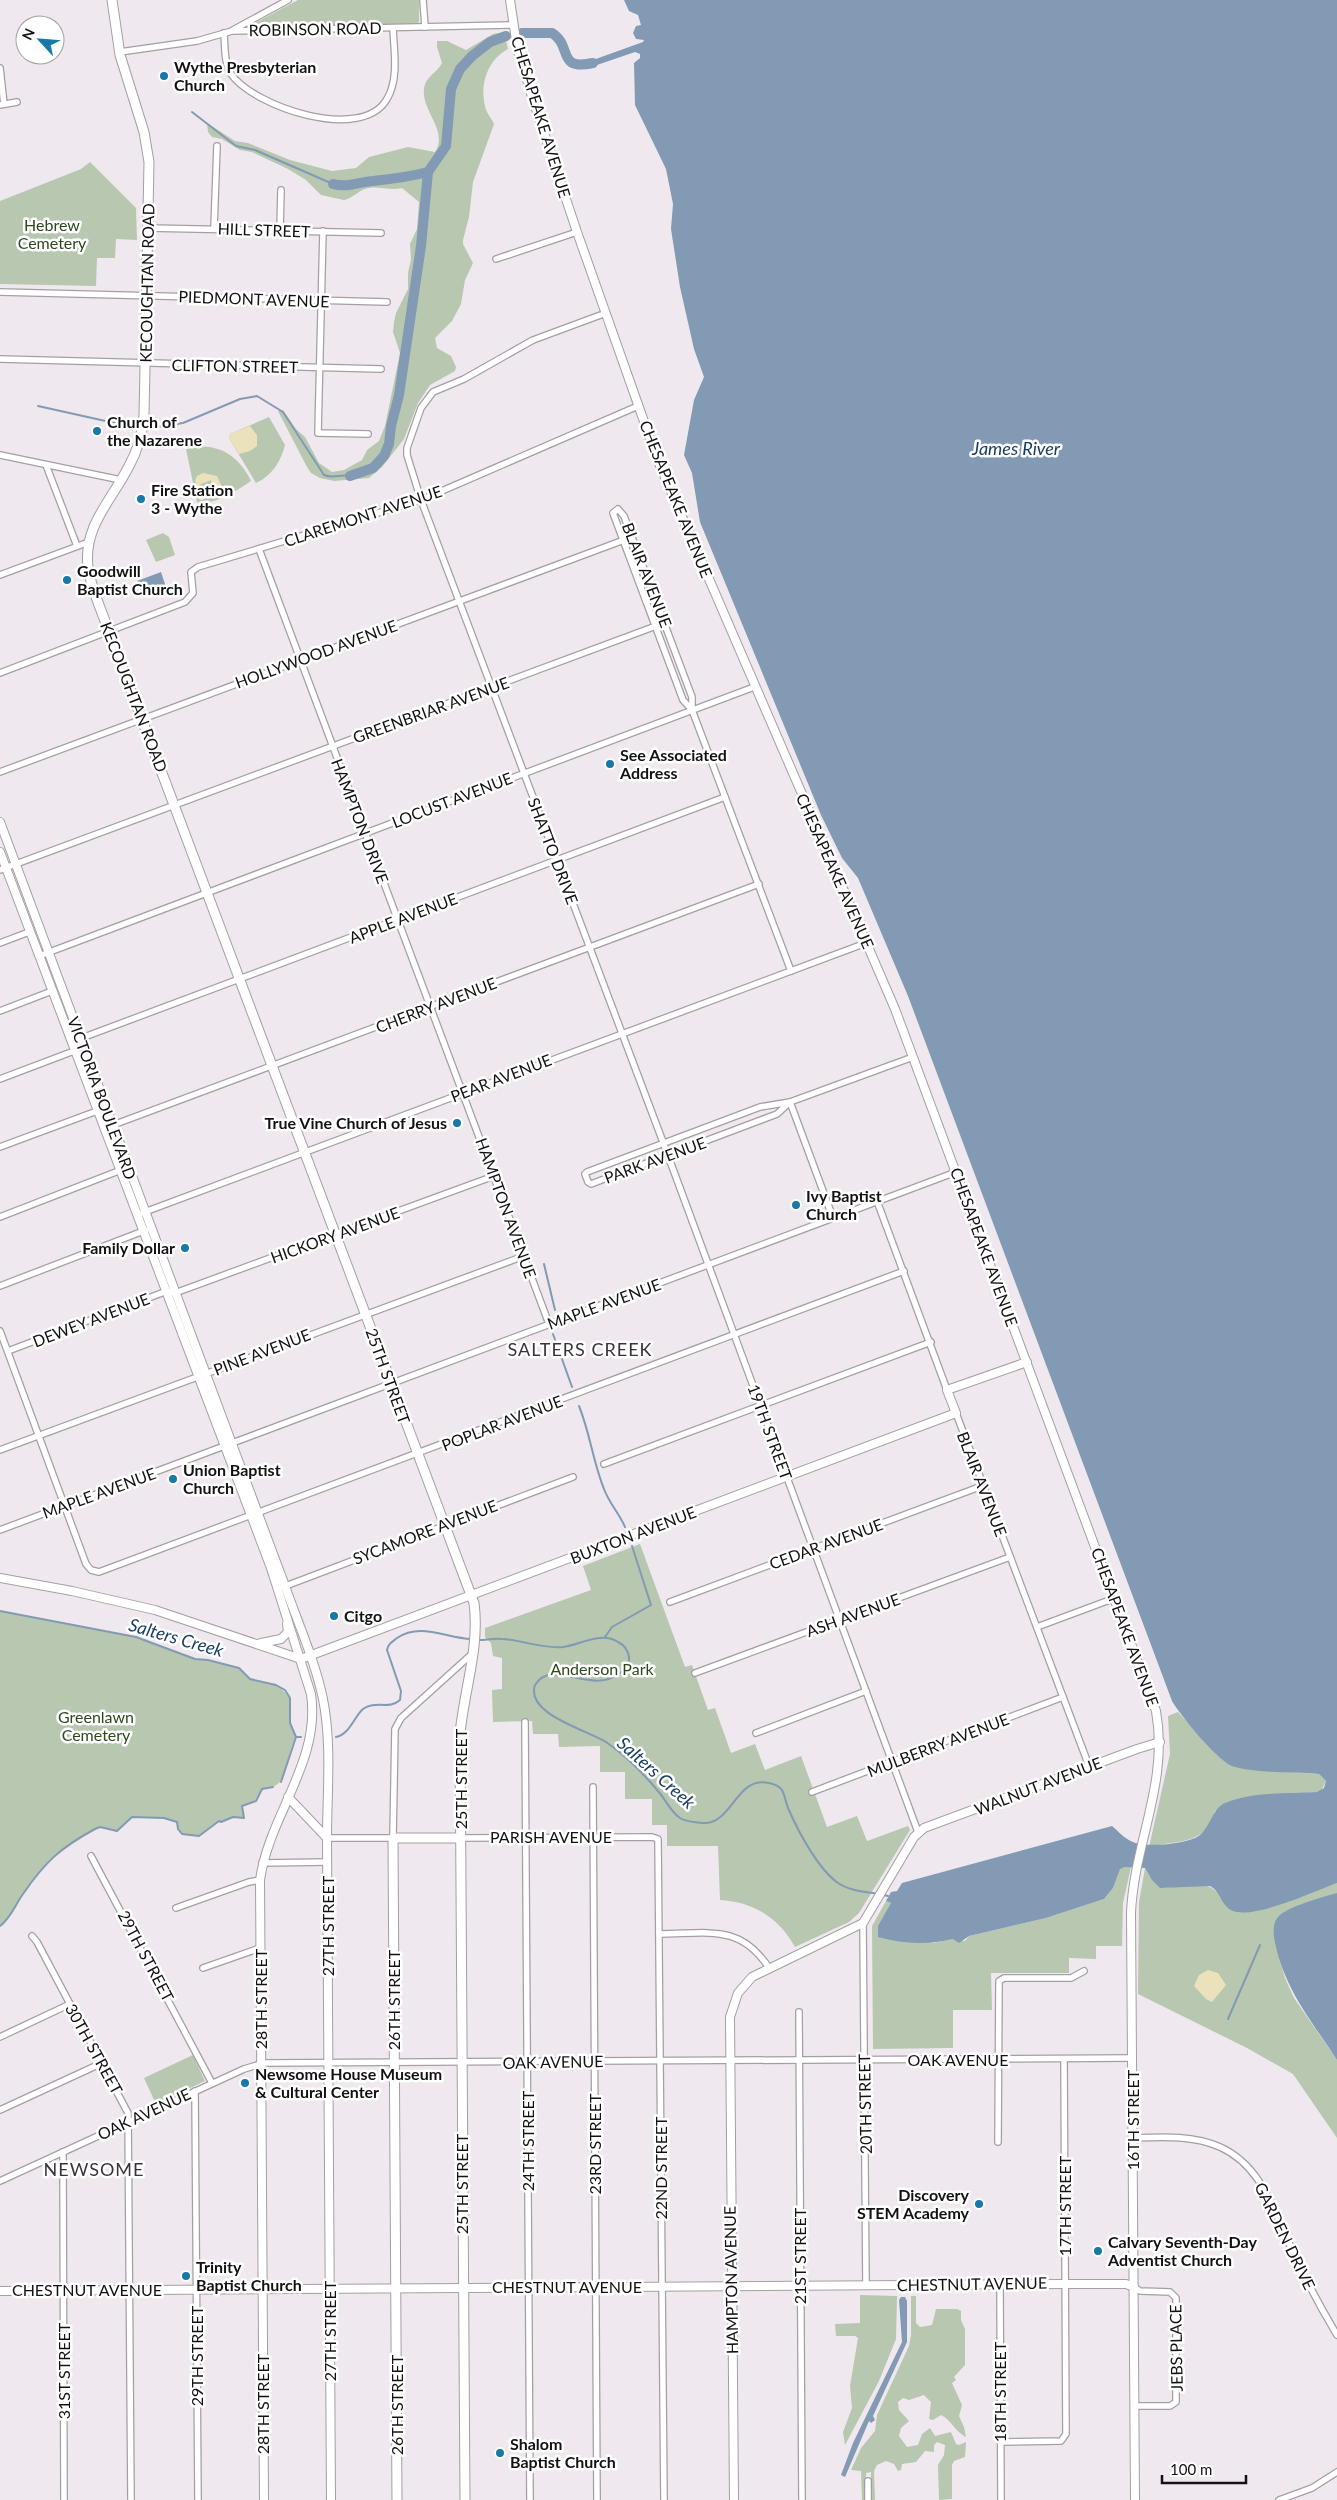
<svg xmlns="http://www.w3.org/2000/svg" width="1337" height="2500" font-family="Lato,sans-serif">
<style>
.green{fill:#b7c7b0}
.sand{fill:#ebe2bc;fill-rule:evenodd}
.water{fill:#829ab4}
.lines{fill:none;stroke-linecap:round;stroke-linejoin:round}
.stream{stroke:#829ab4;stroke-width:2}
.river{stroke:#829ab4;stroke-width:10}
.street-casing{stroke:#a59fa5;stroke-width:8}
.secondary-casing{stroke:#a59fa5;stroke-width:10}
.primary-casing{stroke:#a59fa5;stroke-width:11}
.street{stroke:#fff;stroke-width:5.5}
.secondary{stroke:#fff;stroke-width:8}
.primary{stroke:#fff;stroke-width:9}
.poi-dot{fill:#1779a5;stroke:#fff;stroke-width:2}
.labels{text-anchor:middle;stroke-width:5;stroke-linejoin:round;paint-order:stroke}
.street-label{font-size:16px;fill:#131113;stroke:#fff}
.poi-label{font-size:16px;font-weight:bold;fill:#131113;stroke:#fff;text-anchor:start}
.park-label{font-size:16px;fill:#2d491c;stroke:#fff}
.water-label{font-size:18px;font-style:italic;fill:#193d63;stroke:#fff}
.neighbourhood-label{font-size:18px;letter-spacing:1px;fill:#393439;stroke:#fff}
</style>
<rect width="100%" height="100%" fill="#efe9ef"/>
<g class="green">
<path d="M298 0H419V22L415 24 252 28 253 24Z"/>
<path d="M504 32 508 49C486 61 479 87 486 110 488 115 492 119 494 124L473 182 469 217 463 240V244L473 263 465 280 461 304 452 321 435 338 437 348 451 356 456 367 455 371 430 385 418 403 404 439 382 467 369 478 334 481 320 478 311 473 307 467 278 411 283 410 296 429 305 437 319 463 332 472 344 470 362 460 367 450 379 441 385 426 400 353 393 332 394 322 396 313 408 289V273L411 259 410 244 417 229 419 202 402 188C390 191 380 186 369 188 359 189 354 198 344 200L321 195 306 180 288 169 252 152 240 150 222 139 212 137 208 132 207 123 235 141 248 143 290 160 332 171 356 168 369 157 408 147 435 152C449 131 421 111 424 88 426 76 437 73 442 63L437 47V41H447L466 50 493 34Z"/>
<path d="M90 162 136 208 137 240 116 239 115 258H97L96 286 0 284V201L81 169Z"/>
<path d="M269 417 285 445C281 461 272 476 256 483L229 438 230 434Z"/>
<path d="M195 447C221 444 240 458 251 481 235 492 220 501 201 504L197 502 186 449Z"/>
<path d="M163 533 169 537 175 555 156 562 146 540Z"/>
<path d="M640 1544 685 1667 692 1665 708 1710 715 1708 731 1753 755 1744 765 1770 801 1756 827 1827 857 1816 867 1841 908 1826 910 1830 859 1913 849 1922 795 1947C779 1918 754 1902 720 1900L718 1846H667V1825H652V1799H625V1772H600V1746L559 1747 558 1734H533L532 1721 493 1722 492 1690 502 1689V1658L493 1656 491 1643 485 1637V1628L591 1590 583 1566Z"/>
<path d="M0 1611 136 1637 195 1659 208 1660 239 1668 250 1679 279 1686 290 1698V1723L296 1737C288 1749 287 1775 279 1783 274 1788 267 1787 261 1790L254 1802 242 1806 244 1818 233 1817 221 1822 218 1821 199 1836 182 1834 178 1829 177 1822 164 1818 132 1817 117 1831 100 1827 95 1829C60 1848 45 1862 23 1894 15 1905 11 1918 0 1926Z"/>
<path d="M1178 1712 1209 1746 1248 1769 1319 1774 1326 1781 1321 1791 1317 1792 1248 1797 1215 1811C1206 1846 1176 1840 1149 1847L1170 1754 1168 1716Z"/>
<path d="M1125 1867H1131L1123 1903 1122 1946H1096V1959L1069 1958V1973H991L992 2010H953V2048L873 2049 872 1926 886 1901 891 1903 886 1914 933 1943 953 1939 965 1941 969 1936 1046 1918 1104 1899 1113 1888 1120 1868Z"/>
<path d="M1145 1868 1149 1875 1164 1888C1186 1886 1209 1876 1221 1899L1260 1910 1337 1883V1893L1284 1912 1279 1958 1285 1978 1294 1998 1337 2060V2138L1293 2074 1247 2048 1138 1994 1139 1902Z"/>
<path d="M193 2055 205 2081 156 2104 144 2078Z"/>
<path d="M860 2295 897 2296 896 2339 879 2381 845 2445 843 2432 852 2408 850 2386 858 2338 855 2336H836L835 2324 860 2323Z"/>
<path d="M911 2296H916V2323L920 2327 932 2325 936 2309H957L961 2311V2320L965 2329V2365L954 2377 956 2380 952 2383 962 2405 959 2416 964 2427 966 2437C955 2432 951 2419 941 2415L933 2420 929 2419 931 2402 924 2395 909 2400 903 2398 898 2402 899 2410 909 2421 901 2428 899 2436 907 2447 918 2445 922 2434 930 2428 935 2436 951 2432 956 2444 959 2445 966 2442 965 2457 954 2461 952 2465V2499L939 2500 938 2465 944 2455 945 2445 937 2442 934 2445V2452L925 2451 916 2462 902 2464 901 2470 898 2471 894 2464 886 2461 877 2465 874 2471 875 2500H871V2472L866 2473 865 2500H862L861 2471 851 2470 861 2448 875 2431 877 2415 909 2346 911 2335Z"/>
</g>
<g class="sand">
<path d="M250 426 257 435V446L250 451 239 454 229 438 230 434Z"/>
<path d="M203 473 217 476 222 487 217 495 205 497 202 501 199 499 200 495 195 480 197 476ZM211 480 214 493 205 496 202 495 199 485Z"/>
<path d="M1208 1970 1218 1973 1226 1985 1212 2002 1206 1999 1194 1986 1199 1975Z"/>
</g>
<g class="water">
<path d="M624 0H1337V1883C1315 1891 1255 1919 1233 1911 1221 1906 1221 1892 1210 1886L1160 1888 1152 1880 1145 1868 1125 1867 1120 1869 1113 1888 1104 1899 1046 1918 969 1936 959 1943 953 1939C928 1945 903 1944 878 1937V1926L891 1903 886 1901 891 1892 897 1891 902 1883 1112 1826C1119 1832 1125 1839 1133 1842 1146 1848 1189 1844 1200 1835 1211 1825 1213 1808 1225 1803 1253 1791 1288 1794 1317 1792L1324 1788 1326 1781 1319 1774C1292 1771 1262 1774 1235 1767 1220 1764 1180 1715 1172 1701L908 996 858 878 842 858 821 815 700 522 692 473 684 455 694 400 704 377 694 349 680 287 671 229 673 204 666 169 635 105 634 63 640 58V54L635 52 594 66 593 60 643 42 644 40 636 39 633 33 636 26 641 25 638 15 629 11Z"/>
<path d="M161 572 167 590 159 594 156 585 141 591 137 581Z"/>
<path d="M1337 1893V2060C1313 2023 1286 1991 1276 1947 1274 1938 1271 1925 1278 1917 1286 1907 1323 1897 1337 1893Z"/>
<path d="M901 2297H905L907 2301V2342L873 2416 875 2420 871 2423 869 2421 845 2477 841 2475 853 2443 902 2342 899 2300Z"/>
</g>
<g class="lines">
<g class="stream">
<path d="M192 112 236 146 255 150 333 184"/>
<path d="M38 406 110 422 135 424"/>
<path d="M157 427 183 423 240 399 257 396 283 412 324 475C333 479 341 474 350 476"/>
<path d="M544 1264 555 1310"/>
<path d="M553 1334 572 1387"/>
<path d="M579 1406C590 1433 593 1462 604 1489 609 1503 619 1513 625 1527"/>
<path d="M0 1611 136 1637 195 1659 208 1660 239 1668 250 1679 276 1685 285 1690 290 1698V1723L296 1737H301"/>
<path d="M605 1637 612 1627 651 1605 632 1546"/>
<path d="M479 1640C486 1640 494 1638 502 1639 523 1640 541 1649 563 1647 580 1645 601 1631 618 1642 624 1645 628 1650 629 1657 630 1663 625 1669 620 1673 591 1696 552 1657 535 1685 525 1714 587 1730 606 1742 625 1755 643 1773 658 1791 666 1800 670 1811 680 1818 686 1822 695 1822 702 1823 732 1826 736 1775 769 1783 774 1784 779 1786 782 1790 785 1796 786 1803 788 1808 798 1831 818 1869 838 1883 850 1891 866 1892 879 1894"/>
<path d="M336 1737C349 1735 354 1717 363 1709 375 1700 389 1710 400 1700L401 1691 387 1650C388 1644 392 1642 397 1638 420 1622 446 1638 471 1639"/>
<path d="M281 1782 296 1737"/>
<path d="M883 1895 888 1896"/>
<path d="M0 1926C11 1918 15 1905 23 1894 45 1862 60 1848 95 1829L100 1827 117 1831 132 1817 164 1818 177 1822 178 1829 182 1834 199 1836 219 1821 221 1822 233 1817 244 1818 242 1806 256 1801 262 1789 273 1787"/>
<path d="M1228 2019 1260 1945"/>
</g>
<g class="river">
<path d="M522 33H552C573 46 556 71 593 63"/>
<path d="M333 184C347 188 359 182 373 181 392 179 409 177 428 172"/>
<path d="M350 476 373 468 384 456 389 444 391 426 399 395 421 246 428 172 446 146 451 89 460 69 472 56 490 42 506 36"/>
</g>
<defs>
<g id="street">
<path d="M423 0 425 27"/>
<path d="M233 30 288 0"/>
<path d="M224 33C225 46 224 63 231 74 254 107 362 143 387 99 399 79 394 51 393 28"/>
<path d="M120 52 197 41 232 31 512 25"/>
<path d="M0 68 4 104"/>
<path d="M0 105 17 102"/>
<path d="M148 228 381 233"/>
<path d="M214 228 217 146"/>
<path d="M280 230 281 190"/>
<path d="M323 231 318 433 368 434"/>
<path d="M496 259 577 232"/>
<path d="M0 292 387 302"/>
<path d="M606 313 533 340 464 379 433 392 421 408 407 448V455L421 500 663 1142 918 1832"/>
<path d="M0 359 381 369"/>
<path d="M0 455 121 480"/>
<path d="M46 465 77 546"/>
<path d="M259 549 549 1324"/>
<path d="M0 575 89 542"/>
<path d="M0 673 185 602 193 593 191 572 198 567 421 500 638 406"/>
<path d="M692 710V697L624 516 618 509 613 513 683 700 692 710 791 971"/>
<path d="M0 772 632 537"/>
<path d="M0 870 664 623"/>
<path d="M0 943 29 932"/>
<path d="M39 956 754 687"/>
<path d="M0 1011 52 991"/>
<path d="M0 1079 74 1051 81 1039 87 1036 725 797"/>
<path d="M790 1102 777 1114 591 1184 588 1182 585 1174 587 1172 760 1107 790 1102 913 1057"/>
<path d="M790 1102 833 1218"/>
<path d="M113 1125 759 884"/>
<path d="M0 1147 97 1111"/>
<path d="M877 1201 947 1390"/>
<path d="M142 1213 866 943"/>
<path d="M0 1217 121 1170"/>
<path d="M0 1286 146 1230"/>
<path d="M0 1331 86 1564 91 1570 99 1572 904 1271"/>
<path d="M8 1351 167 1291 175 1293 494 1176"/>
<path d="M956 1413 1089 1766"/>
<path d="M0 1450 524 1256"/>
<path d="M604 1464 931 1342"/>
<path d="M0 1530 956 1172"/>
<path d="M283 1587 573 1477"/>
<path d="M670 1602 982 1486"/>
<path d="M1037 1627 1115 1598"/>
<path d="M695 1673 1010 1557"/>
<path d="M525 1722 530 2500"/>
<path d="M756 1733 866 1691"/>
<path d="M593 1787 597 2500"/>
<path d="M812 1792 1063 1697"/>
<path d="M327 1838H393L395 1729 401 1718 473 1653"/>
<path d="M460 1838 652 1837 658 1839 664 2500"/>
<path d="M91 1856 212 2083"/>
<path d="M262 1863 327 1862"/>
<path d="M176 1908 249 1882 260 1880"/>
<path d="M863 1923 866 2285"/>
<path d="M659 1934C707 1934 740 1923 769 1968"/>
<path d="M32 1936 37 1942 128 2113 131 2500"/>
<path d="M203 1968 260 1948"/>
<path d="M799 2012 802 2500"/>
<path d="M0 2037 70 2004"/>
<path d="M195 2091 198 2500"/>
<path d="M0 2110 102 2063"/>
<path d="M1133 2138C1161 2137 1193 2135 1220 2147 1260 2165 1272 2206 1289 2243 1303 2275 1319 2305 1337 2335"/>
<path d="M998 2142 999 1981 1004 1978H1071L1084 1971"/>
<path d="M63 2152 64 2500"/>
<path d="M0 2181 244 2069 264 2063 1132 2058"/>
<path d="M1000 2284 1001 2500"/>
<path d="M1134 2287 1140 2291 1170 2292 1176 2298V2402L1170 2406H1135"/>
<path d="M1001 2442 1061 2441 1066 2434 1064 2059"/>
<path d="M868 2500V2481"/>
<path d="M1279 2500 1312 2488 1337 2472"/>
</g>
<g id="secondary">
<path d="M510 0 517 47 533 100 577 232 658 461 895 1009 1156 1711C1169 1783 1134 1843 1131 1913L1135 2500"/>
<path d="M0 822 285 1586C298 1623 315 1661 323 1699 332 1744 327 1793 327 1838L331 2500"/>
<path d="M0 852 271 1568 311 1694C321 1762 269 1815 260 1880L264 2500"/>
<path d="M0 1578 72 1591 155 1610 301 1659 956 1413 947 1390 1027 1362"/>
<path d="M261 1643 281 1639 288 1632 287 1624"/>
<path d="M288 1797 327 1838"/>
<path d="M0 2291 1065 2284H1126L1134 2287"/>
<path d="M734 2500 730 2017 738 1993 752 1977 863 1923 914 1837 924 1828 1137 1749 1160 1742"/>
</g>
<g id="primary">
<path d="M112 0 120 55 144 132 149 162 144 416C142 434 138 450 129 466 112 500 83 526 88 567 91 589 102 611 109 632L474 1603C480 1647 464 1690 460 1734L465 2500"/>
<path d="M397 2500 393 1838H460"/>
</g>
</defs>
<use href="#street" class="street-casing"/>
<use href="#secondary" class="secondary-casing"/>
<use href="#primary" class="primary-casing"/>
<use href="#street" class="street"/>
<use href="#secondary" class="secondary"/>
<use href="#primary" class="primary"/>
</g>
<g class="poi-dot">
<circle cx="164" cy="76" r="5"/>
<circle cx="97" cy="431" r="5"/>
<circle cx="141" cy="499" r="5"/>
<circle cx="67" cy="580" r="5"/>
<circle cx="610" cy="764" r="5"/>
<circle cx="457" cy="1123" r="5"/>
<circle cx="796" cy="1205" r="5"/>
<circle cx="185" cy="1248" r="5"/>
<circle cx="173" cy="1479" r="5"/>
<circle cx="334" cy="1616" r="5"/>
<circle cx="245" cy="2083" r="5"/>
<circle cx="979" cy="2204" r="5"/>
<circle cx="1098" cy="2251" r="5"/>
<circle cx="186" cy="2276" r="5"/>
<circle cx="500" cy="2453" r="5"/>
</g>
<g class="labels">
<g class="street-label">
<text transform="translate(315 29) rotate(-1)" y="6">ROBINSON ROAD</text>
<text transform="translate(541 117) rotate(73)" y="6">CHESAPEAKE AVENUE</text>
<text transform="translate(264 230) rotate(2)" y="6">HILL STREET</text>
<text transform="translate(147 283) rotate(-89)" y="6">KECOUGHTAN ROAD</text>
<text transform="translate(254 299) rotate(2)" y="6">PIEDMONT AVENUE</text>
<text transform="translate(235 366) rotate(1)" y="6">CLIFTON STREET</text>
<text transform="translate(676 499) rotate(68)" y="6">CHESAPEAKE AVENUE</text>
<text transform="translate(363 516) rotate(-18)" y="6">CLAREMONT AVENUE</text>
<text transform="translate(647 575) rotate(69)" y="6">BLAIR AVENUE</text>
<text transform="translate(316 654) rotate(-20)" y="6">HOLLYWOOD AVENUE</text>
<text transform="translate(134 697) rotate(69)" y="6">KECOUGHTAN ROAD</text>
<text transform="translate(431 710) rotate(-20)" y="6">GREENBRIAR AVENUE</text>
<text transform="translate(452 800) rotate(-21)" y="6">LOCUST AVENUE</text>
<text transform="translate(360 821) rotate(69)" y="6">HAMPTON DRIVE</text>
<text transform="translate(553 851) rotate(69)" y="6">SHATTO DRIVE</text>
<text transform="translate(835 871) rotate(66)" y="6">CHESAPEAKE AVENUE</text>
<text transform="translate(403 918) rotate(-21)" y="6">APPLE AVENUE</text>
<text transform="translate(436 1005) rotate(-21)" y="6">CHERRY AVENUE</text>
<text transform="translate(501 1078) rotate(-21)" y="6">PEAR AVENUE</text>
<text transform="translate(102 1098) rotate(70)" y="6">VICTORIA BOULEVARD</text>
<text transform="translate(655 1160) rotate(-20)" y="6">PARK AVENUE</text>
<text transform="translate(506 1208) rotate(70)" y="6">HAMPTON AVENUE</text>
<text transform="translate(335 1235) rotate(-20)" y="6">HICKORY AVENUE</text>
<text transform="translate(984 1247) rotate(70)" y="6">CHESAPEAKE AVENUE</text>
<text transform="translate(604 1304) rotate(-20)" y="6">MAPLE AVENUE</text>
<text transform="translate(91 1320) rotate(-21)" y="6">DEWEY AVENUE</text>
<text transform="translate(262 1352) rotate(-21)" y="6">PINE AVENUE</text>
<text transform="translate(388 1376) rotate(70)" y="6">25TH STREET</text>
<text transform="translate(502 1423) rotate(-21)" y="6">POPLAR AVENUE</text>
<text transform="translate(770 1432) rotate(70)" y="6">19TH STREET</text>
<text transform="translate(982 1484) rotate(69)" y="6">BLAIR AVENUE</text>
<text transform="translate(99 1493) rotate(-20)" y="6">MAPLE AVENUE</text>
<text transform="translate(425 1532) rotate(-21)" y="6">SYCAMORE AVENUE</text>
<text transform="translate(633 1535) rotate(-21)" y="6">BUXTON AVENUE</text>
<text transform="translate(826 1544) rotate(-20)" y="6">CEDAR AVENUE</text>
<text transform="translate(853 1615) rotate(-20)" y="6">ASH AVENUE</text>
<text transform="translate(1125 1627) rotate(70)" y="6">CHESAPEAKE AVENUE</text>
<text transform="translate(938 1745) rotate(-21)" y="6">MULBERRY AVENUE</text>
<text transform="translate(461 1779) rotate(-90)" y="6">25TH STREET</text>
<text transform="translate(1038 1786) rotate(-21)" y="6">WALNUT AVENUE</text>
<text x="551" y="1843">PARISH AVENUE</text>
<text transform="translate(328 1926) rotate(-90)" y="6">27TH STREET</text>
<text transform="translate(146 1956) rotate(62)" y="6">29TH STREET</text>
<text transform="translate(261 1999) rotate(-90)" y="6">28TH STREET</text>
<text transform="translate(394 2000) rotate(-90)" y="6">26TH STREET</text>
<text transform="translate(94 2049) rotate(61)" y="6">30TH STREET</text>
<text x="958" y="2066">OAK AVENUE</text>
<text transform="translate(553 2062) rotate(-1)" y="6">OAK AVENUE</text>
<text transform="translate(865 2104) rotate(-91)" y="6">20TH STREET</text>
<text transform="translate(144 2114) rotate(-25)" y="6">OAK AVENUE</text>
<text transform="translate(1133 2120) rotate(-90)" y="6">16TH STREET</text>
<text transform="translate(528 2141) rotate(-90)" y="6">24TH STREET</text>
<text transform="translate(595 2144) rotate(-90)" y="6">23RD STREET</text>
<text transform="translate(661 2168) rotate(-90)" y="6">22ND STREET</text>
<text transform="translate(462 2184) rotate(-90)" y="6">25TH STREET</text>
<text transform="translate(1065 2206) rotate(-90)" y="6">17TH STREET</text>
<text transform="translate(1285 2236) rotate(64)" y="6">GARDEN DRIVE</text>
<text transform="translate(800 2256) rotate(-90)" y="6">21ST STREET</text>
<text transform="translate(731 2280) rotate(-91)" y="6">HAMPTON AVENUE</text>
<text transform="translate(972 2284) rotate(-1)" y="6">CHESTNUT AVENUE</text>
<text x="567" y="2293">CHESTNUT AVENUE</text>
<text x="87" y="2296">CHESTNUT AVENUE</text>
<text transform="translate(330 2331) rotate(-90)" y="6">27TH STREET</text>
<text transform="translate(1176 2348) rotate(-91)" y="6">JEBS PLACE</text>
<text transform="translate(197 2356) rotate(-90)" y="6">29TH STREET</text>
<text transform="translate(64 2371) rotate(-90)" y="6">31ST STREET</text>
<text transform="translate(1000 2392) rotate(-90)" y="6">18TH STREET</text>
<text transform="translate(263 2404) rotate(-90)" y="6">28TH STREET</text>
<text transform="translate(397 2405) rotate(-90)" y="6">26TH STREET</text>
</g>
<g class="poi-label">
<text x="174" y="73">Wythe Presbyterian<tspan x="174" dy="18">Church</tspan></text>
<text x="107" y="428">Church of<tspan x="107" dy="18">the Nazarene</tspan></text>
<text x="151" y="496">Fire Station<tspan x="151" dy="18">3 - Wythe</tspan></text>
<text x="77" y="577">Goodwill<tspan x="77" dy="18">Baptist Church</tspan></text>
<text x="620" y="761">See Associated<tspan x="620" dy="18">Address</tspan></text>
<text x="447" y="1129" text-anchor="end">True Vine Church of Jesus</text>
<text x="806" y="1202">Ivy Baptist<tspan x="806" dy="18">Church</tspan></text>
<text x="175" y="1254" text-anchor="end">Family Dollar</text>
<text x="183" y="1476">Union Baptist<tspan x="183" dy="18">Church</tspan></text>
<text x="344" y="1622">Citgo</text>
<text x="255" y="2080">Newsome House Museum<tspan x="255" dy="18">&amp; Cultural Center</tspan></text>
<text x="969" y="2201" text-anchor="end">Discovery<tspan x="969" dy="18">STEM Academy</tspan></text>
<text x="1108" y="2248">Calvary Seventh-Day<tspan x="1108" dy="18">Adventist Church</tspan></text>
<text x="196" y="2273">Trinity<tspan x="196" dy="18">Baptist Church</tspan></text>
<text x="510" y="2450">Shalom<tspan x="510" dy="18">Baptist Church</tspan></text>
</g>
<g class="park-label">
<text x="52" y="231">Hebrew<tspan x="52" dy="18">Cemetery</tspan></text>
<text x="602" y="1675">Anderson Park</text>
<text x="96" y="1723">Greenlawn<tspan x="96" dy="18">Cemetery</tspan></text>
</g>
<g class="water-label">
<text x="1016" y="455">James River</text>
<text transform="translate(176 1638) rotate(16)" y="6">Salters Creek</text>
<text transform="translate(656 1773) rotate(42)" y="6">Salters Creek</text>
</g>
<g class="neighbourhood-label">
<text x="580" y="1356">SALTERS CREEK</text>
<text x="94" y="2176">NEWSOME</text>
</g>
</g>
<g transform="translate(40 40) rotate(296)"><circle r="24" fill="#ffffff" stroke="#a1a0a1"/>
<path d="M0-4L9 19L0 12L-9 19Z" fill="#1779a5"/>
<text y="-8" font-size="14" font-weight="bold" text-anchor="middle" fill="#131113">N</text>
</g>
<path d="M1162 2475v8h84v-8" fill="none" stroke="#131113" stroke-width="2.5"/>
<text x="1170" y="2475" font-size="15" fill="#131113" stroke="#ffffff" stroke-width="4" paint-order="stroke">100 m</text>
</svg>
